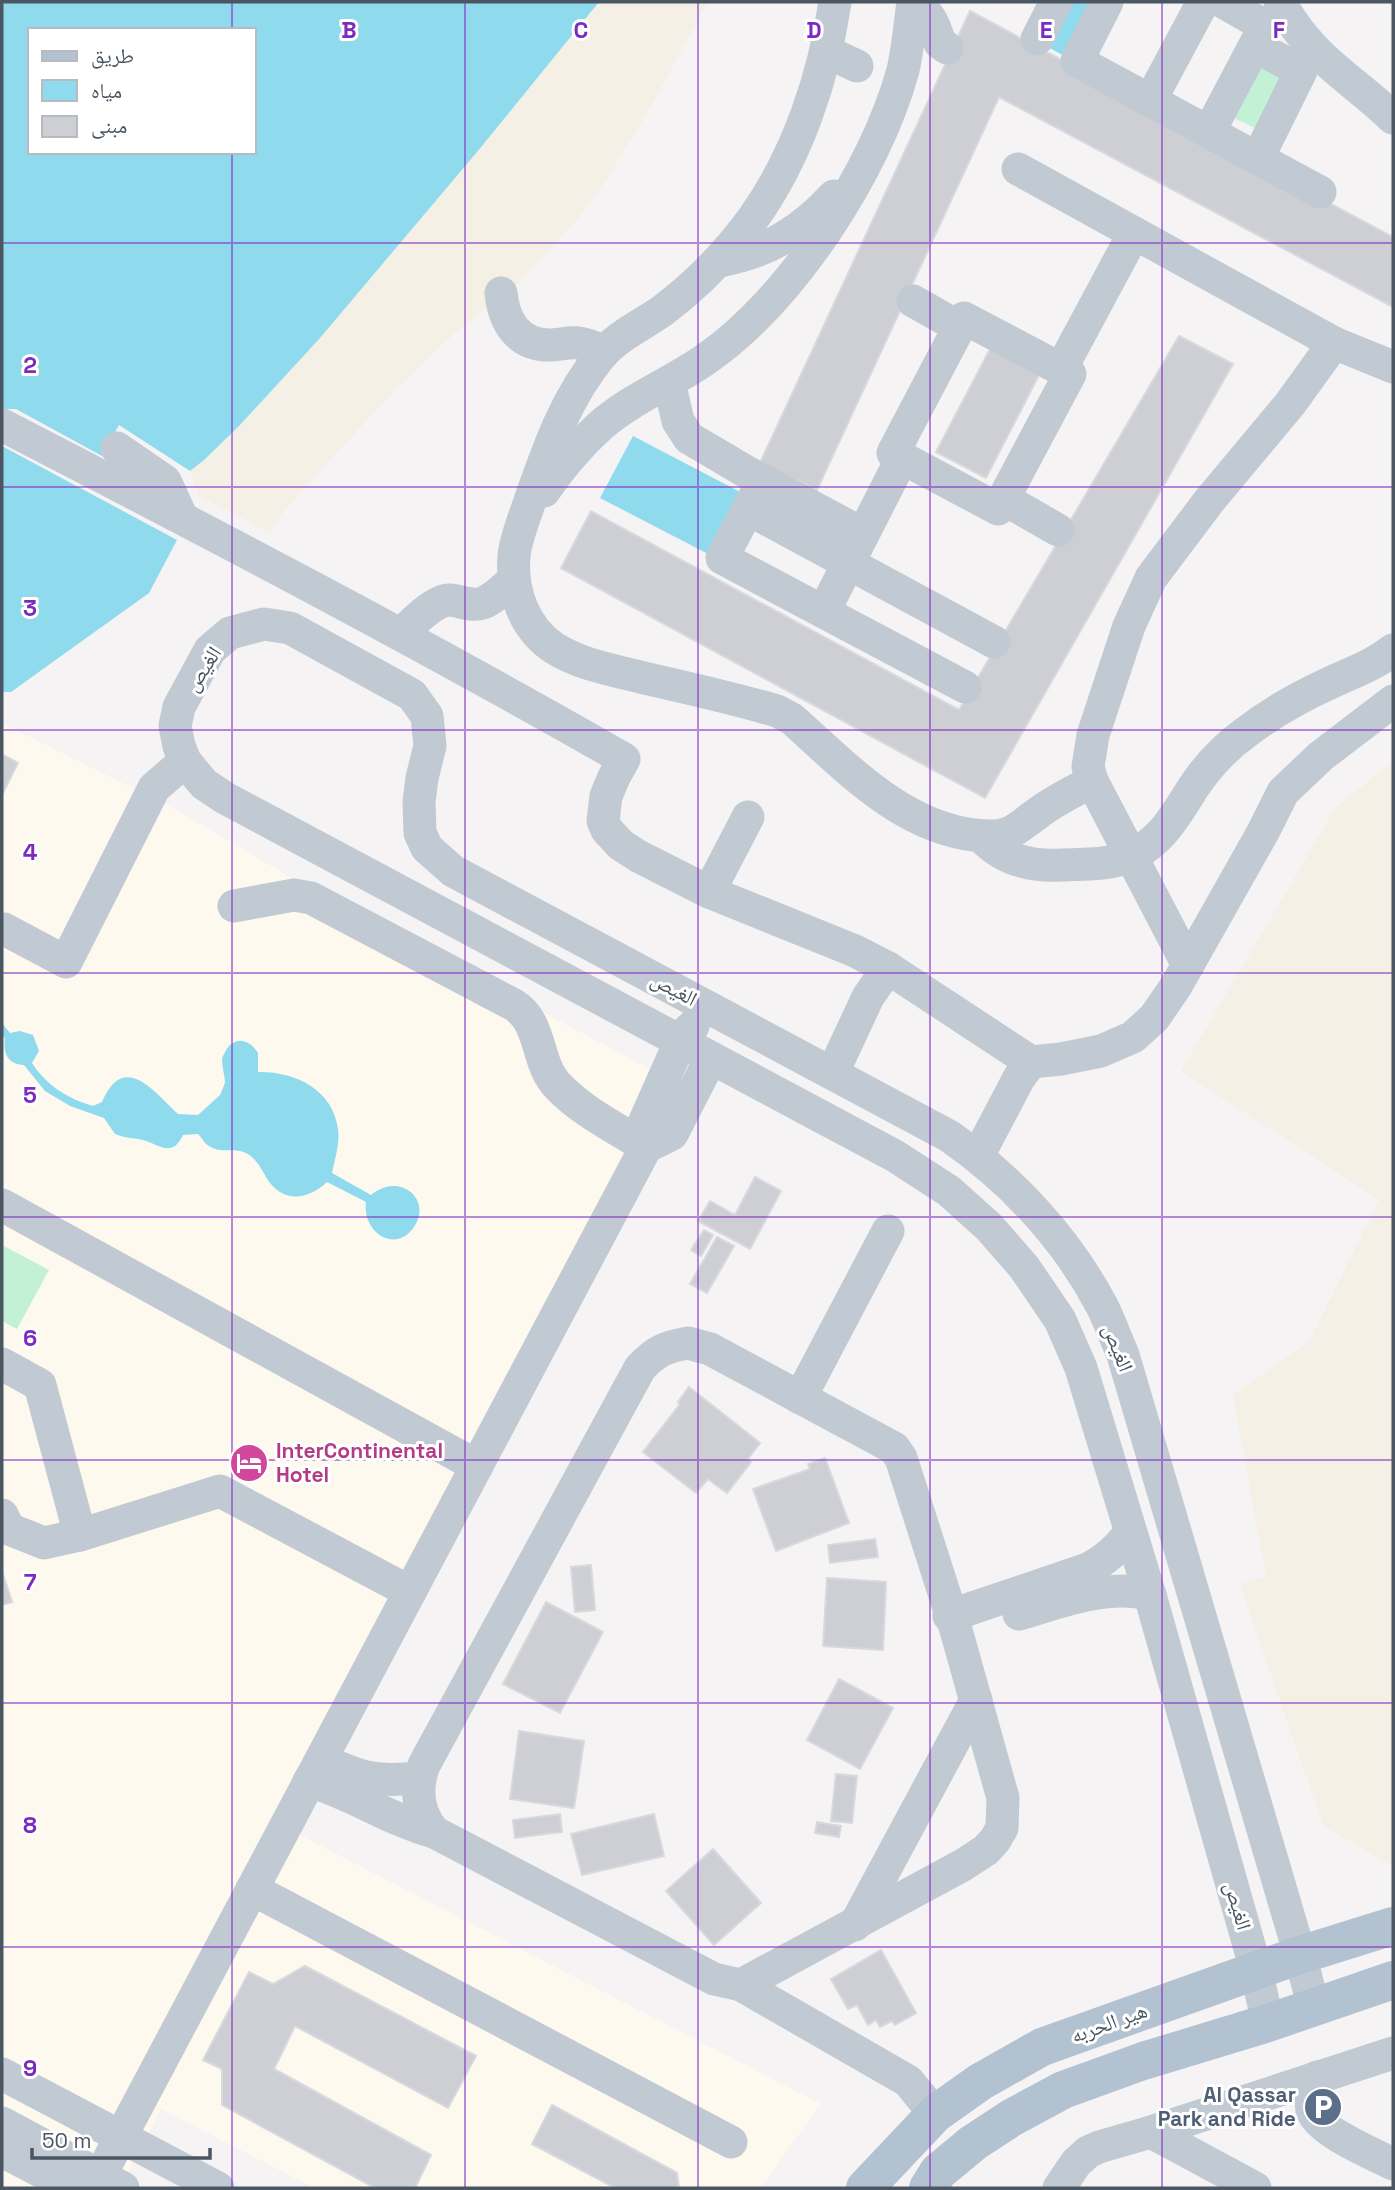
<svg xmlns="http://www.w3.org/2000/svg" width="1395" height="2190" font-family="'Space Grotesk','Noto Naskh Arabic',sans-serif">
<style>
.commercial{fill:#fdf9ef}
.green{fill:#c3f1d5}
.sand{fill:#f5f0e5}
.water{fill:#90daee;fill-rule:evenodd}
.building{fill:#cdcfd5;stroke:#d7d9de;stroke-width:2}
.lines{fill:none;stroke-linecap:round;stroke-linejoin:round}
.minor{stroke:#c1cad2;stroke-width:33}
.major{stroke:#b3c2d1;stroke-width:38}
.grid{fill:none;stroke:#7b2cbf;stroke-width:2;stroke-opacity:0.55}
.labels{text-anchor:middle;stroke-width:6;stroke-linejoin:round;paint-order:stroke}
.street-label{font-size:21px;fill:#4a5661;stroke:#fff}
.hotel-label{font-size:21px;font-weight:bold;fill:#b23c85;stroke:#fff;text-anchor:start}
.service-label{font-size:21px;font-weight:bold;fill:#4e5e75;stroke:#fff;text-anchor:end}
.grid-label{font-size:23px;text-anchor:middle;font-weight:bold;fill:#7b2cbf;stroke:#fff;stroke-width:6;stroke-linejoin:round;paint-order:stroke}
</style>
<rect width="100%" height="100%" fill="#f5f3f3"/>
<g class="commercial">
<path d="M2 723 173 808 300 883 693 1092 298 1834 821 2104 760 2188H314L161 2109 120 2188 2 2135Z"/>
<path d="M2 2142 88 2188H2Z"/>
</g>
<g class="green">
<path d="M1261 53 1294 69 1263 132 1230 116Z"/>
<path d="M2 1245 49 1270 17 1329 2 1321Z"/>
</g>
<g class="sand">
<path d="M599 2H708L643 120 599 191 579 217 517 285 456 332 394 391 286 508 269 532 199 496 190 471 204 460 238 427 320 338 477 152Z"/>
<path d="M1393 761V1866L1323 1826 1240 1584 1266 1577 1233 1395 1309 1342 1379 1200 1181 1071 1336 807Z"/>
</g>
<g class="water">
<path d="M2 2H599L477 152 320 338 238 427 204 460 190 471 119 425 102 456 16 409H2ZM30 30H254V152H30Z"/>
<path d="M1069 2H1099L1070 59 1046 46Z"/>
<path d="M633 436 744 494 712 556 600 498Z"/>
<path d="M2 446 177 540 149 593 11 692H2Z"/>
<path d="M2 1023 10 1033 20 1031 33 1035 39 1051 32 1063C46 1085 68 1099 93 1106L102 1102C124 1050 155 1093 178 1114L198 1115 220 1095 225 1083C225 1076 222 1068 222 1060 222 1057 225 1053 226 1050 236 1035 250 1040 258 1053V1072C294 1071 333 1089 338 1129 340 1143 335 1159 332 1173L371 1195C399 1171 433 1199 414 1227 396 1254 362 1233 366 1202L327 1182C310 1198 287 1204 270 1183 262 1172 259 1160 246 1153 234 1147 220 1154 209 1146 204 1143 202 1138 198 1134L183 1135C171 1161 156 1141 138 1139 129 1138 123 1137 115 1134L104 1118 70 1106 45 1091 24 1065C8 1064 3 1054 5 1039L2 1035Z"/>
</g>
<g class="building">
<path d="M970 11 1393 237V307L999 97 817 490 760 463Z"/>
<path d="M1179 336 1233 364 985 798 561 568 591 511 959 710Z"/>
<path d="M990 349 1039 375 986 478 936 452Z"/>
<path d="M2 754 18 763 2 795Z"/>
<path d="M755 1177 781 1191 750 1249 698 1221 710 1201 735 1215Z"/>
<path d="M704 1230 713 1235 701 1256 691 1250Z"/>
<path d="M717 1237 734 1246 707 1293 690 1284Z"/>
<path d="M689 1387 760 1443 748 1459 751 1462 727 1493 708 1479 696 1493 643 1452 680 1404 678 1402Z"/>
<path d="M825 1458 849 1523 776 1551 753 1489 810 1469 808 1464Z"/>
<path d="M875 1539 878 1557 830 1563 828 1545Z"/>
<path d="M591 1565 595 1610 575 1612 571 1567Z"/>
<path d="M2 1571 12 1602 2 1605Z"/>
<path d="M827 1578 886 1582 883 1650 823 1646Z"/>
<path d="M546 1602 603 1632 560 1713 503 1684Z"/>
<path d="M839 1679 893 1708 860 1769 807 1740Z"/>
<path d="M519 1731 584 1741 574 1808 510 1799Z"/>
<path d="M836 1774 857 1776 852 1823 831 1821Z"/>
<path d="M560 1814 562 1832 515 1838 513 1820Z"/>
<path d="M654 1814 664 1856 582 1875 571 1834Z"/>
<path d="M817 1822 841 1826 839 1837 815 1833Z"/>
<path d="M713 1849 761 1903 714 1945 666 1891Z"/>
<path d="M881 1950 916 2013 895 2025 892 2021 880 2027 876 2020 868 2025 857 2005 848 2009 831 1979Z"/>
<path d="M305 1966 476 2056 448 2108 295 2026 274 2069 431 2155 415 2188H375L222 2105V2069L203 2060 249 1972 273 1984Z"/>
<path d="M552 2105 677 2173 679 2188H615L532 2144Z"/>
</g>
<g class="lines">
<g class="minor">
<path d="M835 2C824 76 798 155 754 217 728 253 698 284 662 311 642 325 618 336 602 354 567 396 550 444 532 495 526 514 516 536 514 556 511 591 524 628 554 648 581 665 613 670 644 678 688 688 733 698 777 711L792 719C845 766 900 826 974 835 983 836 997 837 1006 834 1018 830 1026 821 1037 814 1053 801 1074 792 1092 781"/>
<path d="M913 2C930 13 934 24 940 43L947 48"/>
<path d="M1107 2 1077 61 1320 192"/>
<path d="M1280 2C1311 59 1349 76 1393 118"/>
<path d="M1037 39 1056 2"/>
<path d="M1255 46 1301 71 1258 158"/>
<path d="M827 52 857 66"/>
<path d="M1150 101 1203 2"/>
<path d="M1209 132 1265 26 1223 2"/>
<path d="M1018 169 1334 343 1393 367"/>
<path d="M719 261C766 253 802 231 834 196"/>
<path d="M501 293C504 322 518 345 549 345 559 345 568 342 578 343 587 344 596 348 604 352"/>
<path d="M913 301 959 327"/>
<path d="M964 318 1070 374 998 509 893 453Z"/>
<path d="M1061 369 1134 233"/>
<path d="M669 382 678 421 689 438 745 471 863 534"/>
<path d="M2 425C211 533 420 642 624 759L614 777 606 796 603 821 607 830 621 845 638 856 709 892 855 951 888 968 1031 1062 1061 1059 1101 1051 1133 1037 1154 1018 1176 986 1263 832 1283 792 1321 756 1393 701"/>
<path d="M117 448 165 481 182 518"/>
<path d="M763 481 722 558 965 687"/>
<path d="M544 491C560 468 578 446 599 427 630 399 672 383 706 359 792 299 876 170 903 70 908 48 910 24 913 2"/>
<path d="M1004 499 1058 530"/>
<path d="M748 509 994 642"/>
<path d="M824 611 902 458"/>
<path d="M402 635C410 624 436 599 450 600 461 601 472 607 483 603 495 598 505 588 514 579"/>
<path d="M981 836C1003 860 1030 867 1062 865 1079 864 1099 865 1115 861 1154 852 1172 822 1191 791 1205 769 1223 749 1245 733 1272 712 1301 696 1332 682 1353 672 1374 665 1393 650"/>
<path d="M709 892 748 817"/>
<path d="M234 906 294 895 311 898 514 1005C542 1022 536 1063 557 1085 581 1111 616 1128 646 1147"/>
<path d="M4 929 66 962 154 788 185 761"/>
<path d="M1188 965 1092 781 1088 767 1093 735 1129 626 1151 578 1209 501 1290 404 1334 343"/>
<path d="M833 1072 868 997 888 968"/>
<path d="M646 1147 644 1123 680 1042 684 1034 693 1026"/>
<path d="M978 1156 1019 1078 1031 1062"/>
<path d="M2 1205 477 1466"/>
<path d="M688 1343 710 1349 894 1448 901 1458 908 1480 956 1630 1003 1798 1002 1828 995 1840 986 1850 963 1865 741 1985 714 1979 434 1832C417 1812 415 1789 424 1765L640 1368C656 1351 665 1347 688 1343Z"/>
<path d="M2 1364 40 1385 80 1535"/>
<path d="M800 1398 888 1231"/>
<path d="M2 1515 9 1529 44 1543 80 1535 220 1491 410 1592"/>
<path d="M1019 1614C1058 1603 1110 1582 1150 1595"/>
<path d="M949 1616 1088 1569C1106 1560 1117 1549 1130 1533"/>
<path d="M324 1761C364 1779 375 1782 419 1778"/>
<path d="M309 1781C353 1794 390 1820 434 1832"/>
<path d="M252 1889 731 2142"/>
<path d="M855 1925 976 1700"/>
<path d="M741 1985 908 2081 935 2114"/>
<path d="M1268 2023 1256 1970 1150 1595 1081 1368 1060 1320 1024 1267 989 1227 949 1191 895 1156 225 798 204 784 185 761 179 746 175 726 179 707 210 650 230 633 264 624 290 628 412 695 427 716 430 746 422 778 419 802 420 833 427 848 453 871 949 1136C1012 1180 1066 1238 1102 1306 1110 1322 1116 1339 1123 1355L1300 1955 1314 2008"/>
<path d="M2 2074 218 2188"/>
<path d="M1317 2077C1313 2088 1310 2098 1312 2110 1317 2131 1374 2154 1393 2164"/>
<path d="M2 2123 123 2188"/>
<path d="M1151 2132 1255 2188"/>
<path d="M2 2151 73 2188"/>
<path d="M100 2176 646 1147 672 1134 711 1058"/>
<path d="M1059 2188 1076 2163 1088 2152 1099 2147 1151 2132 1393 2053"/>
</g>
<g class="major">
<path d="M865 2188 935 2114 980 2082 1042 2047 1300 1955 1393 1926"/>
<path d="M928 2188 938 2172 973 2143 1011 2118 1063 2090 1143 2061 1268 2023 1393 1980"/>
</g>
</g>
<path class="grid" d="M232 2V30M465 2V2188M698 2V2188M930 2V2188M1162 2V2188M232 152V2188M2 243H1393M2 487H1393M2 730H1393M2 973H1393M2 1217H1393M2 1460H1393M2 1703H1393M2 1947H1393"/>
<defs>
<symbol id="hotel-disc" viewBox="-11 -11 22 22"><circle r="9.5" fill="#d1479c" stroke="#fff"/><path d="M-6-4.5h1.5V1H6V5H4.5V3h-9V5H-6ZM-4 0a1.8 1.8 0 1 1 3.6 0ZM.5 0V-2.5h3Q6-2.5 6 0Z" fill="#fff"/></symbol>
<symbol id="parking-disc" viewBox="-11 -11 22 22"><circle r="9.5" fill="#5c6f8a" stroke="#fff"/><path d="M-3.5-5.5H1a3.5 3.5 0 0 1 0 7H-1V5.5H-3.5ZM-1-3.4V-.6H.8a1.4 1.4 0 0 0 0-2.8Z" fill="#fff"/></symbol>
</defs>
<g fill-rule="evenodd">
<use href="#hotel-disc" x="227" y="1441" width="44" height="44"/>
<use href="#parking-disc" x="1301" y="2085" width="44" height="44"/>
</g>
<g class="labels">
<g class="street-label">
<text transform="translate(203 669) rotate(-57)" y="7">الغيص</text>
<text transform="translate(674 989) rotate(28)" y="7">الغيص</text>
<text transform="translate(1118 1348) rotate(69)" y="7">الغيص</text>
<text transform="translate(1238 1906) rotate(74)" y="7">الغيص</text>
<text transform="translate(1109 2023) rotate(-20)" y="7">هير الحربه</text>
</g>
<g class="hotel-label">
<text x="276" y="1458">InterContinental<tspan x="276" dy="24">Hotel</tspan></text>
</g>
<g class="service-label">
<text x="1296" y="2102">Al Qassar<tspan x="1296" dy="24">Park and Ride</tspan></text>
</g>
</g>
<g class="grid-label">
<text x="349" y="38">B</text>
<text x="581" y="38">C</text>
<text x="814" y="38">D</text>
<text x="1046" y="38">E</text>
<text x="1279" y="38">F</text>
<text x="30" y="373">2</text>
<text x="30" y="616">3</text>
<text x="30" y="860">4</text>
<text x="30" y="1103">5</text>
<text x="30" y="1346">6</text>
<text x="30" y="1590">7</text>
<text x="30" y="1833">8</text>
<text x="30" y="2076">9</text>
</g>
<rect width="1395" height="2190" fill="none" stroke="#4a5661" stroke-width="7"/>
<rect x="28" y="28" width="228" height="126" fill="#ffffff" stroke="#b7bbc0" stroke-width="2"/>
<rect x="42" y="51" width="35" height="10" fill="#b3c2d1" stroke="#b7bbc0" stroke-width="2"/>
<text x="91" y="63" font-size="21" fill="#4a5661">طريق</text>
<rect x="42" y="80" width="35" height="21" fill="#90daee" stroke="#b7bbc0" stroke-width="2"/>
<text x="91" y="98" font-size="21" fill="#4a5661">مياه</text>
<rect x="42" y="116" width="35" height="21" fill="#cdcfd5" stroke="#b7bbc0" stroke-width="2"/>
<text x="91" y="133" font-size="21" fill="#4a5661">مبنى</text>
<path d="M32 2148v10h178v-10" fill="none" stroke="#4a5661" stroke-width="3.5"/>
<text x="42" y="2148" font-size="21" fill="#4a5661" stroke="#ffffff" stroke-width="5" paint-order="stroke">50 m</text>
</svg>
